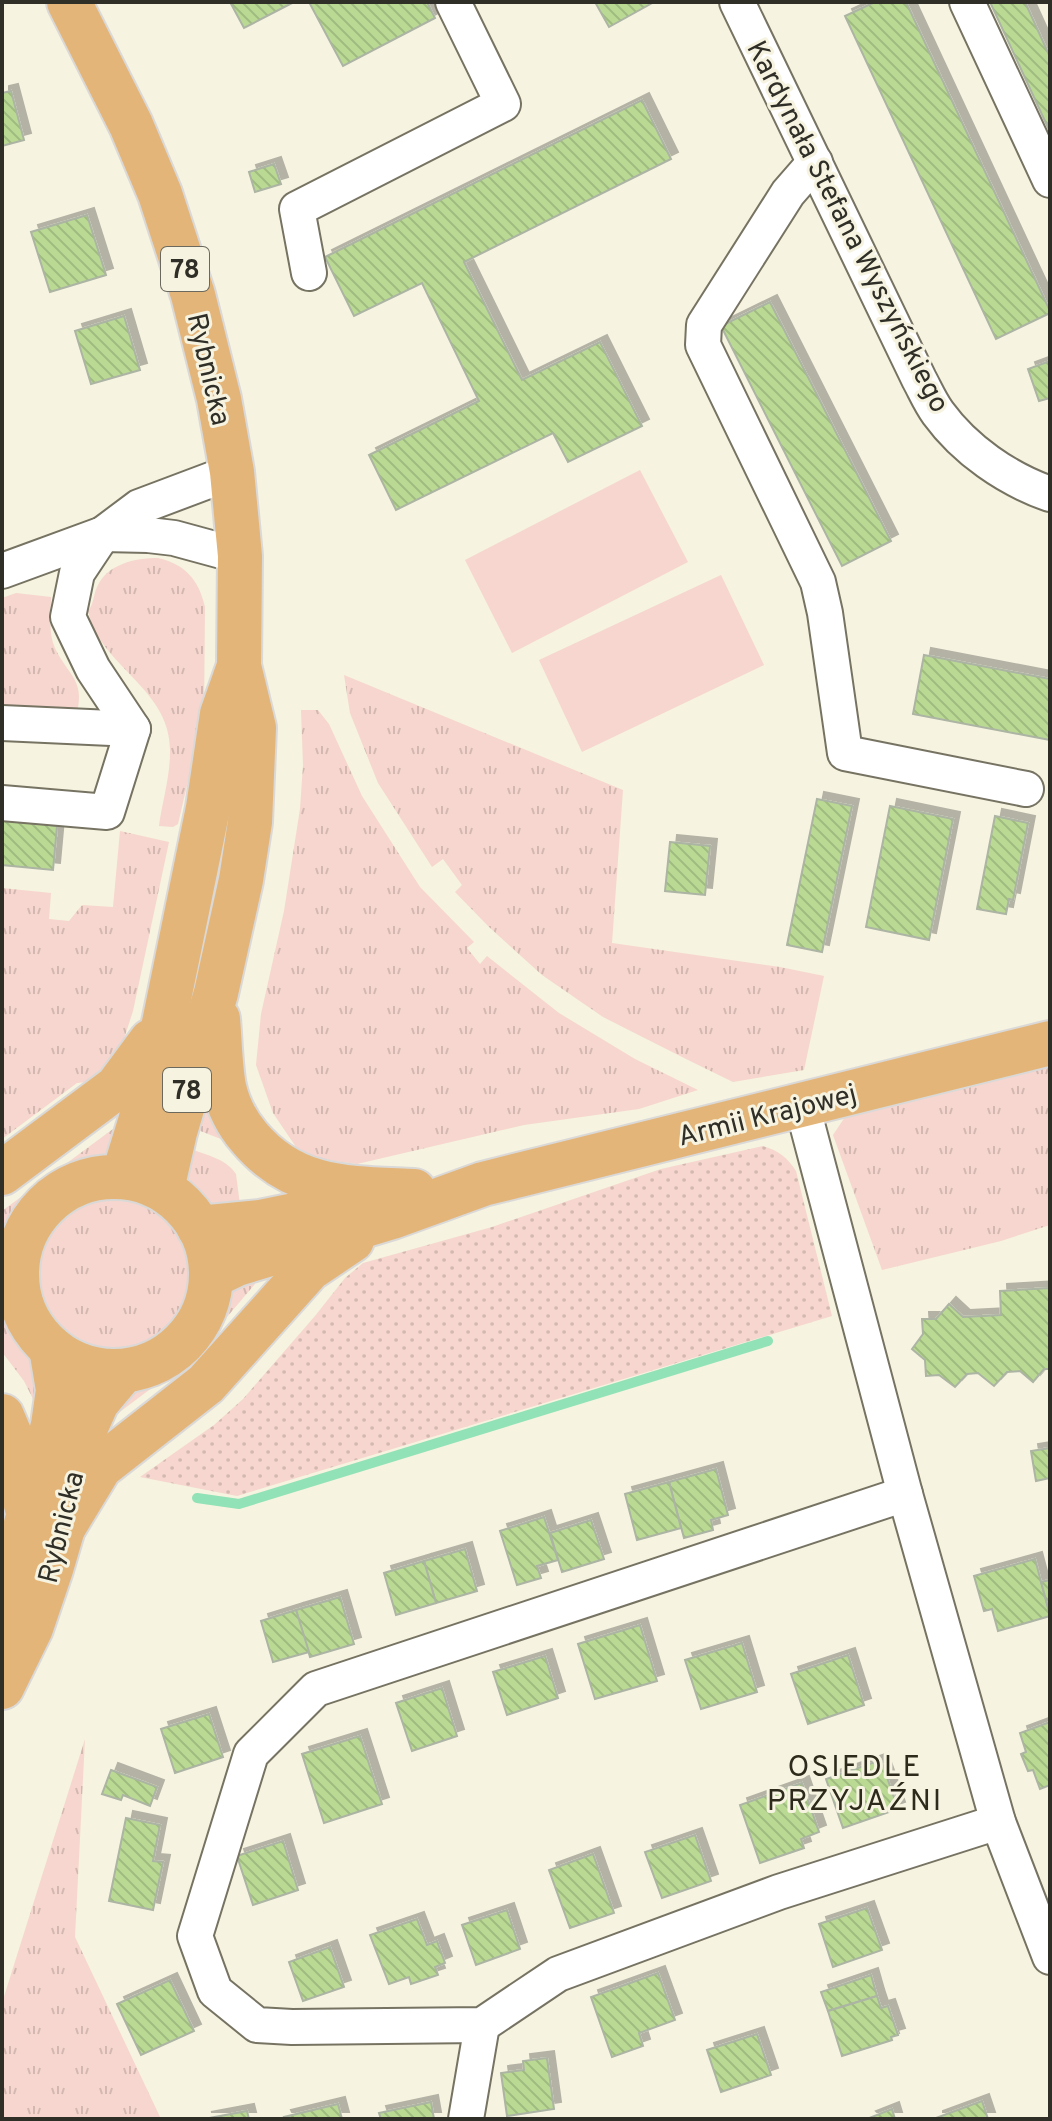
<svg xmlns="http://www.w3.org/2000/svg" width="1052" height="2121" font-family="Overpass,sans-serif">
<style>
.grass{fill:url(#grass-tufts)}
.garden{fill:url(#garden-dots)}
.pitch{fill:#f6d6ce}
.lines{fill:none;stroke-linecap:round;stroke-linejoin:round}
.stream{stroke:#92e2b7;stroke-width:10}
.building{fill:url(#building-back-hatch);stroke:#acb4a3;stroke-width:2;filter:url(#shadow)}
.minor-casing{stroke:#777363;stroke-width:38}
.major-casing{stroke:#dad9d8;stroke-width:48}
.minor{stroke:#fff;stroke-width:34}
.major{stroke:#e4b579;stroke-width:44}
.labels{text-anchor:middle;stroke-width:6;stroke-linejoin:round;paint-order:stroke}
.shield{fill:#f6f3e0;stroke:#6b695e;stroke-width:2}
.shield-label{font-size:26px;font-weight:bold;fill:#2f2e27}
.street-label{font-size:28px;fill:#2f2e27;stroke:#f6f3e0}
.neighbourhood-label{font-size:30px;letter-spacing:2px;fill:#2d2a1b;stroke:#f6f3e0}
</style>
<defs>
<pattern id="grass-tufts" width="24" height="20" patternUnits="userSpaceOnUse" patternTransform="scale(2)"><rect width="24" height="20" fill="#f6d6ce"/><path d="M3 7l-1-3M5 7V3M7 7l1-3M15 17l-1-3M17 17v-4M19 17l1-3" fill="none" stroke="#d3b8b1"/></pattern>
<pattern id="garden-dots" width="8" height="8" patternUnits="userSpaceOnUse" patternTransform="scale(2)"><rect width="8" height="8" fill="#f6d6ce"/><path d="M2 2h.1M6 6h.1" fill="none" stroke="#d3b8b1" stroke-width="1.8" stroke-linecap="round"/></pattern>
<pattern id="building-back-hatch" width="6" height="6" patternUnits="userSpaceOnUse" patternTransform="scale(2)"><rect width="6" height="6" fill="#bada94"/><path d="M-1 5l2 2M0 0l6 6M5-1l2 2" fill="none" stroke="#a0bb80"/></pattern>
<filter id="shadow"><feDropShadow dx="7" dy="-7" stdDeviation="0" flood-color="#0004"/></filter>
</defs>
<rect width="100%" height="100%" fill="#f6f3e0"/>
<g class="grass">
<path d="M158 558C185 564 199 580 205 607L204 712 178 824 173 827 159 826C162 803 170 777 170 753 172 696 116 673 94 629 91 624 90 617 88 611 94 604 93 596 97 587 107 564 135 558 158 558Z"/>
<path d="M16 593 51 597C51 613 48 633 55 648 67 674 85 680 77 712L2 710V598Z"/>
<path d="M344 675 623 790 612 943 780 967 824 976 804 1070 733 1082 686 1059 603 1017 542 975 489 927 455 892 462 885 443 859 432 867 378 783 350 713Z"/>
<path d="M301 710H318L329 724 362 796 420 887 474 942 467 948 480 964 487 956 559 1013 635 1059 698 1090 639 1109 524 1125 357 1164 319 1159 296 1147 273 1113 256 1065 261 1014 284 911 300 809 303 765Z"/>
<path d="M120 831 169 842 133 1011 122 1045 112 1058 88 1082 77 1083 2 1139V888L51 893 49 919 69 921 82 905 113 907Z"/>
<path d="M1050 1062V1225L1001 1241 882 1270 833 1135 849 1111Z"/>
<path d="M204 1073 239 1146 190 1127Z"/>
<path d="M117 1126 112 1153C92 1168 71 1167 51 1183 33 1197 21 1219 2 1231V1211Z"/>
<path d="M185 1147C203 1154 226 1158 236 1174L241 1213C194 1209 188 1191 185 1147Z"/>
<circle cx="115" cy="1274" r="78"/>
<path d="M255 1279V1284L193 1357 101 1426 141 1380 174 1364 200 1342 229 1291Z"/>
<path d="M2 1308 11 1316 37 1353 39 1411 24 1381 2 1352Z"/>
<path d="M85 1739 75 1937 161 2119H2V2003Z"/>
</g>
<path class="garden" d="M763 1146C779 1151 787 1157 796 1171L832 1316 237 1496 140 1477 214 1425 243 1399 315 1316 345 1278 363 1263 492 1227 661 1169Z"/>
<g class="pitch">
<path d="M640 470 688 562 512 653 465 560Z"/>
<path d="M721 575 764 665 582 752 539 660Z"/>
</g>
<g class="lines">
<path class="stream" d="M197 1498 239 1504 768 1341"/>
</g>
<g class="building">
<path d="M230 2H294L244 28Z"/>
<path d="M309 2H427L435 18 343 66Z"/>
<path d="M595 2H654L609 27Z"/>
<path d="M875 2H906L1050 311V313L996 339 845 16Z"/>
<path d="M990 2H1025L1050 57V132Z"/>
<path d="M11 91 24 140 2 146V93Z"/>
<path d="M642 100 671 159 464 262 522 380 600 342 642 426 568 462 553 433 396 510 369 455 479 401 422 283 354 316 325 257Z"/>
<path d="M274 164 281 184 255 192 249 172Z"/>
<path d="M87 215 106 275 50 292 31 232Z"/>
<path d="M770 302 891 541 842 566 721 326Z"/>
<path d="M124 316 140 370 91 384 75 331Z"/>
<path d="M1050 361V398L1039 401 1028 369Z"/>
<path d="M924 655 1050 679V740L913 714Z"/>
<path d="M817 799 852 806 822 952 787 945Z"/>
<path d="M890 806 953 819 929 940 866 927Z"/>
<path d="M995 816 1028 823 1013 900 1009 899 1006 914 977 909Z"/>
<path d="M2 819 57 826 53 870 2 865Z"/>
<path d="M670 842 710 846 705 895 665 891Z"/>
<path d="M1050 1288V1369H1044L1033 1382 1020 1371 1007 1372 994 1386 978 1373 967 1374 955 1387 939 1375 926 1376 925 1360 912 1349 923 1334 922 1319H936L949 1304 963 1317 1001 1315 1000 1291Z"/>
<path d="M1050 1448V1478L1036 1481 1031 1451Z"/>
<path d="M716 1469 728 1515 711 1520 713 1530 684 1538 669 1482Z"/>
<path d="M669 1482 681 1528 637 1540 625 1494Z"/>
<path d="M544 1517 558 1560 537 1566 541 1578 517 1585 500 1531Z"/>
<path d="M591 1520 604 1559 562 1572 550 1533Z"/>
<path d="M465 1549 477 1591 436 1603 424 1561Z"/>
<path d="M1035 1559 1050 1616 998 1631 992 1609 984 1611 974 1576Z"/>
<path d="M424 1561 436 1603 396 1615 384 1573Z"/>
<path d="M1050 1580V1614L1041 1582Z"/>
<path d="M340 1597 354 1644 310 1657 296 1610Z"/>
<path d="M296 1610 309 1652 273 1662 261 1621Z"/>
<path d="M640 1625 657 1681 595 1699 578 1644Z"/>
<path d="M742 1643 757 1692 701 1709 685 1660Z"/>
<path d="M848 1655 864 1705 808 1724 791 1674Z"/>
<path d="M545 1656 558 1698 507 1715 493 1672Z"/>
<path d="M442 1688 457 1736 412 1751 396 1703Z"/>
<path d="M209 1714 223 1757 175 1773 161 1729Z"/>
<path d="M1050 1722V1785L1040 1789 1033 1770 1028 1771 1021 1754 1026 1752 1020 1733Z"/>
<path d="M360 1736 382 1804 324 1823 302 1754Z"/>
<path d="M881 1760 898 1809 843 1828 826 1779Z"/>
<path d="M111 1770 157 1787 150 1806 123 1795 121 1800 102 1794Z"/>
<path d="M802 1783 819 1832 801 1839 804 1848 760 1863 740 1805Z"/>
<path d="M126 1818 160 1825 153 1861 163 1862 153 1910 109 1901Z"/>
<path d="M695 1835 711 1881 662 1898 645 1852Z"/>
<path d="M283 1841 298 1890 253 1905 237 1856Z"/>
<path d="M593 1854 614 1913 570 1928 549 1870Z"/>
<path d="M867 1908 882 1950 833 1967 819 1924Z"/>
<path d="M507 1910 520 1949 476 1965 462 1925Z"/>
<path d="M417 1919 427 1945 437 1941 445 1963 435 1967 438 1975 411 1984 409 1977 389 1984 370 1935Z"/>
<path d="M330 1947 344 1987 303 2001 289 1962Z"/>
<path d="M658 1973 675 2020 639 2033 643 2046 612 2057 591 1997Z"/>
<path d="M871 1975 877 1996 828 2011 821 1992Z"/>
<path d="M170 1980 194 2031 141 2055 117 2004Z"/>
<path d="M877 1996 881 2008 888 2006 898 2035 891 2037 892 2040 842 2056 828 2011Z"/>
<path d="M757 2034 771 2075 721 2092 707 2050Z"/>
<path d="M547 2058 554 2109 507 2116 501 2073 524 2070 523 2061Z"/>
<path d="M982 2101 988 2119H936V2118Z"/>
<path d="M431 2102 434 2119H381L379 2113Z"/>
<path d="M338 2104 342 2119H285L284 2117Z"/>
<path d="M892 2109 895 2119H870L869 2118Z"/>
<path d="M247 2111 249 2119H204Z"/>
</g>
<g class="lines">
<defs>
<g id="minor">
<path d="M737 2 919 379C925 390 930 402 938 413 965 450 1007 479 1050 494"/>
<path d="M967 2 1050 180"/>
<path d="M815 162 788 193 704 325 703 345 818 582 825 613 845 753 1026 789"/>
<path d="M309 273 297 209 503 104 453 2"/>
<path d="M103 534 148 535 174 538 240 556"/>
<path d="M2 571 103 534 139 507 232 472"/>
<path d="M2 723 133 729"/>
<path d="M2 803 107 812 133 729 93 669 68 617 77 573 103 534"/>
<path d="M802 1105 905 1494 998 1822 1050 1957"/>
<path d="M905 1494 316 1689 251 1754 195 1936 215 1991 257 2025 292 2027 482 2025 558 1974 779 1892 998 1822"/>
<path d="M466 2119 482 2025"/>
</g>
<g id="major">
<path d="M69 2 131 125 160 194 193 295 219 399 232 472 240 556 239 666 254 728 250 822 241 880 216 993 175 1132 162 1189"/>
<path d="M218 1019C220 1042 220 1065 224 1087 228 1105 237 1123 249 1137 294 1191 350 1188 414 1191"/>
<path d="M2 1173 117 1087 151 1041"/>
<circle cx="114" cy="1274" r="97"/>
<path d="M123 1177 140 1122 164 1023 208 808 222 714 239 666"/>
<path d="M199 1228 260 1222 343 1205"/>
<path d="M212 1276 237 1264 392 1217 483 1184 1050 1043"/>
<path d="M2 1416 16 1449 26 1505"/>
<path d="M63 1528 100 1467 206 1384 309 1269 352 1240"/>
<path d="M2 1612 53 1425 58 1390 51 1348"/>
<path d="M2 1687 31 1628 51 1569 63 1528 82 1436 97 1402 123 1371"/>
</g>
</defs>
<use href="#minor" class="minor-casing"/>
<use href="#major" class="major-casing"/>
<use href="#minor" class="minor"/>
<use href="#major" class="major"/>
</g>
<g class="labels">
<g class="shield">
<rect x="161" y="247" width="48" height="44" rx="6"/>
<rect x="163" y="1068" width="48" height="44" rx="6"/>
</g>
<g class="shield-label">
<text x="185" y="278">78</text>
<text x="187" y="1099">78</text>
</g>
<g class="street-label">
<text transform="translate(849 226) rotate(63)" y="10">Kardynała Stefana Wyszyńskiego</text>
<text transform="translate(210 369) rotate(77)" y="10">Rybnicka</text>
<text transform="translate(767 1114) rotate(-14)" y="10">Armii Krajowej</text>
<text transform="translate(60 1527) rotate(-76)" y="10">Rybnicka</text>
</g>
<g class="neighbourhood-label">
<text x="855" y="1776">OSIEDLE<tspan x="855" dy="34">PRZYJAŹNI</tspan></text>
</g>
</g>
<rect width="1052" height="2121" fill="none" stroke="#2f2e27" stroke-width="8"/>
</svg>
